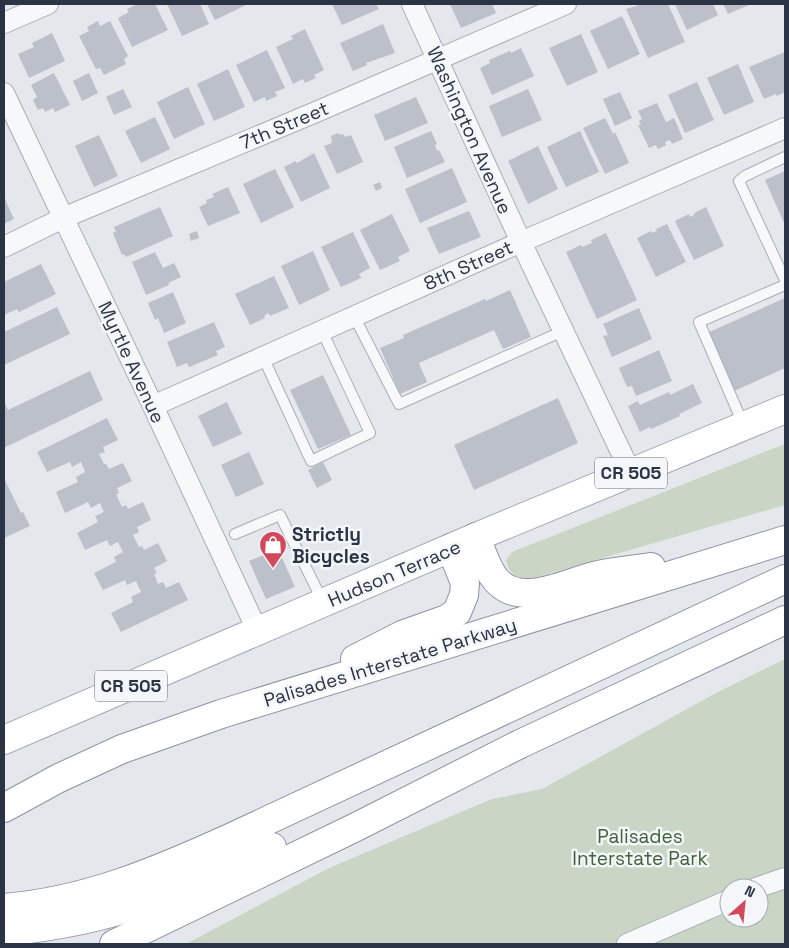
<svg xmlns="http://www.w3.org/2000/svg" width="789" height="948" font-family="'Space Grotesk',sans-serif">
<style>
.green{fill:#c9d6c5;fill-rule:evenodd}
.building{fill:#bbc0ca}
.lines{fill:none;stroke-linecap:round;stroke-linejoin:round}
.lane-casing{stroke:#a9aeb7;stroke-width:12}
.street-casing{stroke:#a9aeb7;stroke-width:22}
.primary-casing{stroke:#a3abb8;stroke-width:30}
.highway-casing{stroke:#8b94a3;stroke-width:30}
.lane{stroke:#f7f8fa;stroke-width:10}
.street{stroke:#f7f8fa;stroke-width:20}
.primary{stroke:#fff;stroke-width:28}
.highway{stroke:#fff;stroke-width:28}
.labels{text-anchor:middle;stroke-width:5;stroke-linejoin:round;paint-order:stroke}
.shield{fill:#f4f6f9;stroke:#676e7b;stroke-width:1}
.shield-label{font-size:18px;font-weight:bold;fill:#2b3445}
.street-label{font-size:19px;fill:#2b3445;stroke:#f4f6f9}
.poi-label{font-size:19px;font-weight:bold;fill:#2b3445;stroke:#f4f6f9;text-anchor:start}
.park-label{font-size:19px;fill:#3f6138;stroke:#f4f6f9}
</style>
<rect width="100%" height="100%" fill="#e4e7ec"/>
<g class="green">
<path d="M785 444V505L527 580C514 576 509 573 506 560L512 552Z"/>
<path d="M785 659V944H186L329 868 492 799 542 789 716 693ZM729 888H759V918H729Z"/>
</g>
<g class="building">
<path d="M138 4 143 5 155 4 168 30 132 47 118 18 129 12 127 9Z"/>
<path d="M167 4H200L209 24 182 36Z"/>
<path d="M207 4H245L246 5 215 20Z"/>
<path d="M332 4H376L379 9 342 25Z"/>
<path d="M450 4H492L496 13 461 28Z"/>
<path d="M643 4H668L685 42 648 58 626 9Z"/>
<path d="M675 4H713L718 15 687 30Z"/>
<path d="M723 4H751L728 14Z"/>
<path d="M622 16 640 54 608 69 590 31Z"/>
<path d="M98 21 100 26 110 21 128 56 124 59 126 64 104 75 100 68 96 69 79 36 89 31 87 27Z"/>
<path d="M383 24 395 53 366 63 367 65 353 71 340 43Z"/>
<path d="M305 29 324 70 314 75 316 78 305 83 303 79 293 84 276 47 293 39 291 36Z"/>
<path d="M52 33 65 61 29 78 18 54 34 47 32 43Z"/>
<path d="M581 34 598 72 567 86 549 48Z"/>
<path d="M521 48 534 76 492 95 480 68 490 63 489 60 510 51 511 53Z"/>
<path d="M267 50 285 88 275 92 277 96 266 101 265 97 254 102 236 65Z"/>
<path d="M785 52V92L777 96 776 94 764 99 749 67Z"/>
<path d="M738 64 754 102 724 115 707 78Z"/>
<path d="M228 69 245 107 214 121 197 84Z"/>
<path d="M54 73 70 105 55 112 53 108 45 112 43 108 38 110 33 100 37 97 31 85Z"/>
<path d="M89 73 98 93 82 101 73 81Z"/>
<path d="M697 82 714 120 685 133 668 95Z"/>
<path d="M188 87 205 124 174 139 157 102Z"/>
<path d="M123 89 132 107 114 115 106 97Z"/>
<path d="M528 89 542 120 502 137 489 106Z"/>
<path d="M620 92 632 118 615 126 603 99Z"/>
<path d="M416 97 428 123 385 141 374 115Z"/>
<path d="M657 103 666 122 674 118 683 139 672 144 670 140 665 142 666 145 658 149 656 145 649 148 638 125H641L639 121 642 119 638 111Z"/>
<path d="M155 117 170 149 141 163 125 131Z"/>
<path d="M605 118 613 134 615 132 629 163 605 174 583 128Z"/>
<path d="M431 131 437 144 435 145 437 151 439 150 445 162 407 178 394 147Z"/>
<path d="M580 131 599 172 566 187 547 147Z"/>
<path d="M338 133 340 135 343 134 345 137 351 135 363 162 337 174 324 146 332 143 331 136Z"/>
<path d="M99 135 118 176 94 187 75 146Z"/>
<path d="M538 146 558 189 528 204 508 161Z"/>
<path d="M314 153 330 188 301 202 284 167 296 161 297 163Z"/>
<path d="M452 168 467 202 420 223 405 189Z"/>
<path d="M275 169 294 207 261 223 243 184Z"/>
<path d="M785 171V225L765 180Z"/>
<path d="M380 182 382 188 376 191 373 185Z"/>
<path d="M228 187 240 213 208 226 199 207 207 203 206 200 214 197 212 194Z"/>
<path d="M4 197 14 219 4 224Z"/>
<path d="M160 207 173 236 126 257 124 254 122 255 113 233 116 232 114 227Z"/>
<path d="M706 207 724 246 694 260 675 221 689 214 690 217 695 214 694 213Z"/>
<path d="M469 211 481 237 439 254 427 228Z"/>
<path d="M392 214 410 251 398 257 400 261 380 270 360 230Z"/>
<path d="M667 224 686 262 656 277 637 238 651 231 652 233 657 231 656 229Z"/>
<path d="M197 231 199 238 191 241 189 234Z"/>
<path d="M353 232 370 268 359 274 361 278 341 287 321 247Z"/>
<path d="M606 233 637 300 597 319 566 252 581 245 582 247 592 243 591 240Z"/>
<path d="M313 251 330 290 299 305 281 266Z"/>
<path d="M155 252 163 268 174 263 181 277 168 283 169 285 146 295 132 262Z"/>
<path d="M41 264 56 294 19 312 17 309 4 315V282Z"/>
<path d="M274 276 289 308 270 316 269 313 264 316 265 318 250 325 235 294Z"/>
<path d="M510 290 531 337 503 349 494 330 419 363 427 382 400 394 380 348 404 338 403 335 485 299 486 301Z"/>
<path d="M173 292 186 323 164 333 158 318 155 320 148 303Z"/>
<path d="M785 298V368L732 392 726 379 729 378 717 353 705 334Z"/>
<path d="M57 307 70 334 4 365V332Z"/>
<path d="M639 308 652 339 612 357 603 336 608 335 603 324Z"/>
<path d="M214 322 225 347 216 351 218 355 189 367 187 363 177 367 167 342Z"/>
<path d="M659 350 672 381 636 396 632 386 627 387 619 368Z"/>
<path d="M90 371 103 400 4 448V402L8 410Z"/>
<path d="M323 375 351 435 318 449 290 390Z"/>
<path d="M693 384 702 403 679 414 680 416 651 429 650 427 640 432 628 406 638 401 640 405 669 392 670 395Z"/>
<path d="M558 398 578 443 474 490 454 445Z"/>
<path d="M227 402 242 434 213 447 198 416Z"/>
<path d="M107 418 118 440 103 447 105 452 99 454 104 464H106L109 469 123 463 132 481 117 488 119 493 116 494 122 507 126 505 128 509 143 502 151 520 137 527 139 532 133 535 139 547 142 546 144 550 158 543 167 561 154 568 157 573 154 574 158 584 163 582 166 588 179 582 188 600 121 632 111 613 133 602 131 597 141 592 136 581 127 585 125 580 103 590 94 573 116 562 114 557 123 552 118 542 110 546 107 540 85 550 77 533 98 522 95 516 104 512 100 503 91 508 88 502 65 513 56 492 78 482 76 477 85 472 81 462 72 467 70 462 47 472 37 452Z"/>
<path d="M249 452 264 484 236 497 221 465Z"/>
<path d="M323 462 332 480 317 488 308 470Z"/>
<path d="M4 478 21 513 23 512 30 526 4 538Z"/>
<path d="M278 549 295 587 266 599 249 561Z"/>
</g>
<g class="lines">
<defs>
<g id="lane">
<path d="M785 157 745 176 739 181 785 280"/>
<path d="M354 316 399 404 563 331"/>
<path d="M263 357 311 461 370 433 322 331"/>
<path d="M744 426 699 322 785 285"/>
<path d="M235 534 280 515 323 602"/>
</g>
<g id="street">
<path d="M412 4 521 242 631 473"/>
<path d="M4 23 48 4"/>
<path d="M4 93 153 406 258 632"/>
<path d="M4 247 63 218 316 112 566 4"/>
<path d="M153 406 521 242 785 128"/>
<path d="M756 888 785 878"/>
<path d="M627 944 729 900"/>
</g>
<path id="primary" d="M4 740 476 537 785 409"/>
<g id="highway">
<path d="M476 537C482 552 487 571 498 582 523 607 566 583 594 576 612 571 632 570 651 567"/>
<path d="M355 659 402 635 447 619 457 612 464 595 465 583 451 548"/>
<path d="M4 808 59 778 122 749 221 714 785 540"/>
<path d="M4 908C86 901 155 872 230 838L785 579"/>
<path d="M4 932C53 927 102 918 149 901 191 886 231 866 272 847"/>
<path d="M114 944 354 828 520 744 785 620"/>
</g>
</defs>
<use href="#lane" class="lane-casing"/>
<use href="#street" class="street-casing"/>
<use href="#primary" class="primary-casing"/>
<use href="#highway" class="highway-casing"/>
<use href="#lane" class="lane"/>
<use href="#street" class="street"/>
<use href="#primary" class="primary"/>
<use href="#highway" class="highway"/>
</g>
<defs>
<symbol id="shop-pin" viewBox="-11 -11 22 30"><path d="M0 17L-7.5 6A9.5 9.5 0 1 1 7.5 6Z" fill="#d1495b" stroke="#f4f6f9"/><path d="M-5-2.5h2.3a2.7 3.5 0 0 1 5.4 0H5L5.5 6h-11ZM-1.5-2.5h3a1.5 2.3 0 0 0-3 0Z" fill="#fff"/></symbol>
</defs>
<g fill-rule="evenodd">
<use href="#shop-pin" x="257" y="529" width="32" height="43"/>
</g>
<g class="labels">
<g class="shield">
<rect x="595" y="457.5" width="72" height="31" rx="4"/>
<rect x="95" y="670.5" width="72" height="31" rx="4"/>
</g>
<g class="shield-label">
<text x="631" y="479">CR 505</text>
<text x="131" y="692">CR 505</text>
</g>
<g class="street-label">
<text transform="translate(284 125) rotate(-23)" y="7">7th Street</text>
<text transform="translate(470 130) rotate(66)" y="7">Washington Avenue</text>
<text transform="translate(468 265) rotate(-24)" y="7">8th Street</text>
<text transform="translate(132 362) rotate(65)" y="7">Myrtle Avenue</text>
<text transform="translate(394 573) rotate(-23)" y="7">Hudson Terrace</text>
<text transform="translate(390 662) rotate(-17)" y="7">Palisades Interstate Parkway</text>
</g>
<g class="poi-label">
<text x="292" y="541">Strictly<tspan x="292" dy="22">Bicycles</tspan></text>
</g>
<g class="park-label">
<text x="640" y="843">Palisades<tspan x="640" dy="22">Interstate Park</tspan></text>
</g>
</g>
<rect width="789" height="948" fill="none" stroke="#2b3445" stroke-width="10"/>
<g transform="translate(744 903) rotate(27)"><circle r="24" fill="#f4f6f9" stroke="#a4a8b1"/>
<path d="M0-4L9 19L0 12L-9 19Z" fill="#d1495b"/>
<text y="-8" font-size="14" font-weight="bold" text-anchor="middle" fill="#2b3445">N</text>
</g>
</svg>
